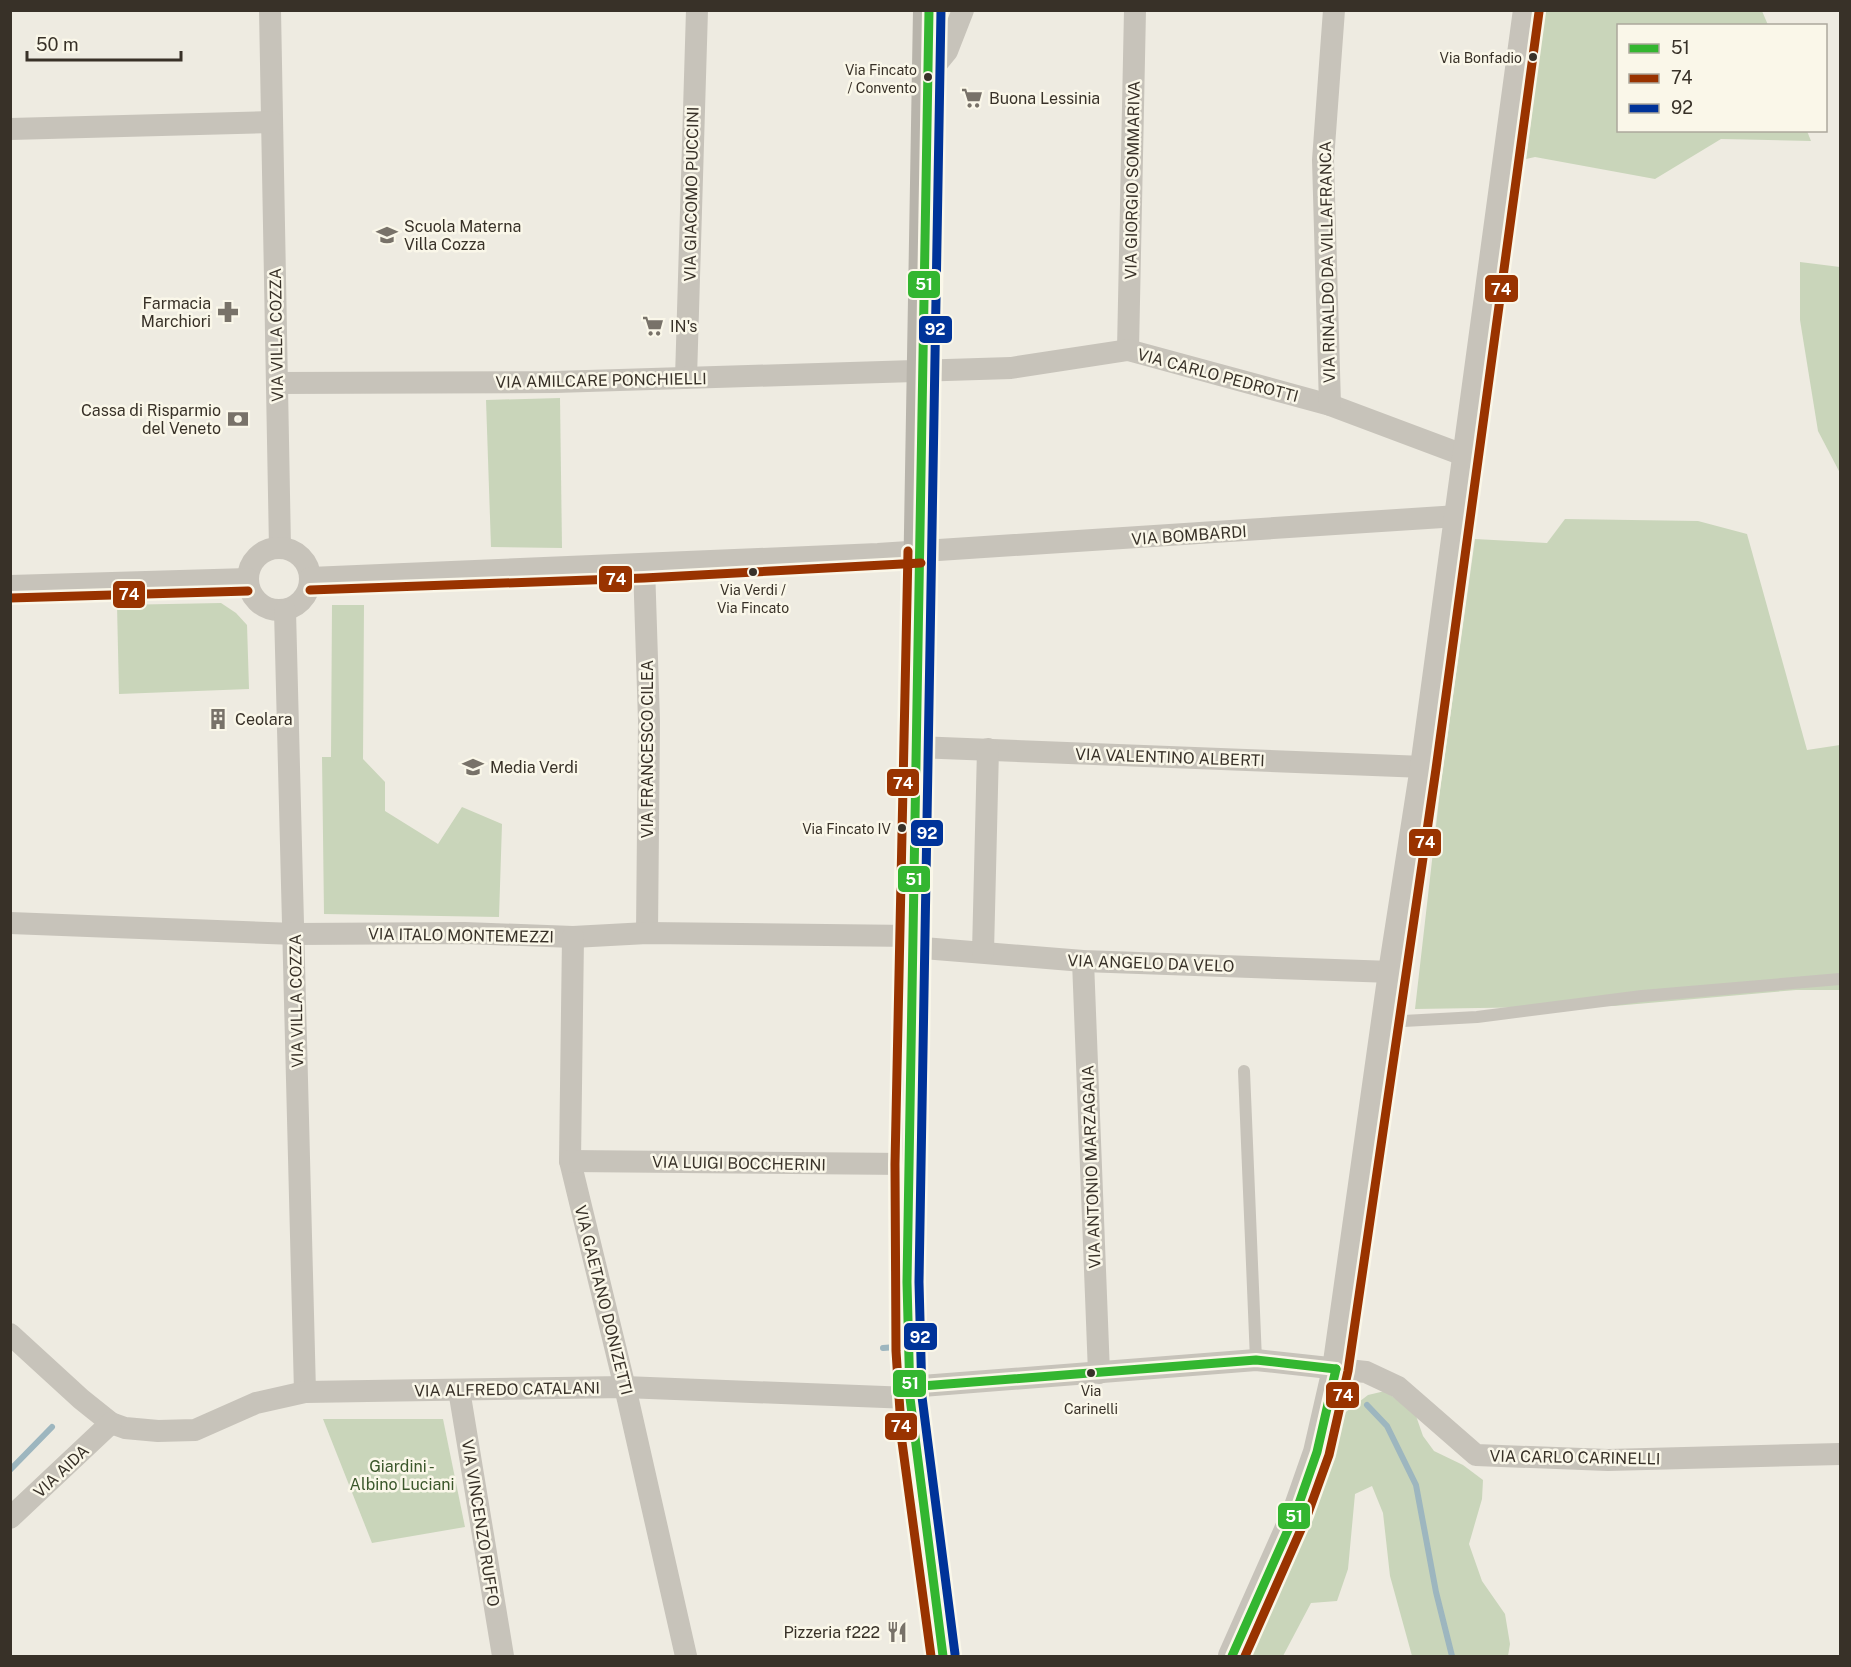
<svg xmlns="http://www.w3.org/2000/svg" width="1851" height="1667" font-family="'Public Sans',sans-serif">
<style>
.green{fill:#c9d5ba}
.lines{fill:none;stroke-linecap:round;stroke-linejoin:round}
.stream{stroke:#9db6bf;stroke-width:6}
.service{stroke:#c7c3ba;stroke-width:12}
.minor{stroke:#c7c3ba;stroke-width:22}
.tertiary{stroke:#c7c3ba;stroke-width:28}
.secondary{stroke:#b8b4ab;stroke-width:32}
.bus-1-casing{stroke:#faf7e9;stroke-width:14}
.bus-2-casing{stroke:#faf7e9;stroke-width:14}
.bus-3-casing{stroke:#faf7e9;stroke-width:14}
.bus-1{stroke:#33b630;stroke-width:9}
.bus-2{stroke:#930;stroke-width:9}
.bus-3{stroke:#039;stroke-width:9}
.bus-dot{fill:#383128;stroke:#faf7e9;stroke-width:2}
.labels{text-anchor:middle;stroke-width:5;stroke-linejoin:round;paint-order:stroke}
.bus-label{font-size:14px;fill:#383128;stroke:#faf7e9;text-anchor:end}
.poi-label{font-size:16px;fill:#383128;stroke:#faf7e9;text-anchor:start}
.street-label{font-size:16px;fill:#383128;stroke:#faf7e9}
.park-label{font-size:16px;fill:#3b572b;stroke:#faf7e9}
.line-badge{stroke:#faf7e9;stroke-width:2}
.badge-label{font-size:16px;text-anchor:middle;font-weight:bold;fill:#fff}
</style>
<rect width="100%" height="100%" fill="#eeebe1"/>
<g class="green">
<path d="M1545 11H1762L1768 25 1618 26V130L1807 131 1811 141 1721 139 1655 179 1535 157 1526 159Z"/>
<path d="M1800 262 1840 267V473L1818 431 1800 320Z"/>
<path d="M560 398 562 548 491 547 486 400Z"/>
<path d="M1565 519 1698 521 1747 534 1807 750 1840 745V990H1796L1614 1006 1415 1009 1441 782 1475 539 1547 543Z"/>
<path d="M221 603 236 613 247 625 249 689 119 694 117 605Z"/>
<path d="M332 605H364L363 759 385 782V811L438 844 462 807 502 824 499 917 324 914 322 757H331Z"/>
<path d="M1385 1391 1415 1413 1423 1436 1434 1451 1463 1465 1483 1480 1482 1499 1469 1544 1482 1581 1505 1614 1510 1644 1508 1656H1412L1390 1576 1383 1513 1372 1486 1355 1494 1348 1569 1337 1601 1311 1603 1283 1656H1245L1316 1504 1330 1468 1342 1415 1368 1395Z"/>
<path d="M323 1419H443L465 1527 372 1543Z"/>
</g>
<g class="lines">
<g class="stream">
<path d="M883 1348 896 1347"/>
<path d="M1367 1405 1387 1426 1416 1485 1436 1592 1452 1656"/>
<path d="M10 1470 52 1427"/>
</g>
<g class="service">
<path d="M1385 1022 1477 1017 1642 996 1840 979"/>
<path d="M1244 1071 1256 1360"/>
</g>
<g class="minor">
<path d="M270 10 280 548"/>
<path d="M929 73 947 51 963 10"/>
<path d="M10 129 272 122"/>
<path d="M1128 350 1135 10"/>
<path d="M686 378 697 10"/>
<path d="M277 383 555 382 1011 368 1128 350 1330 405 1466 456"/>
<path d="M1330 405 1323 160 1334 10"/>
<circle cx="279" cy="579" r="31"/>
<path d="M644 566 649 721 647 933"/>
<path d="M310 578 878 554 1458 516"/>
<path d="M10 586 248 579"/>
<path d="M285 611 305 1392"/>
<path d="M916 747 1424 767"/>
<path d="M10 923 295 934 465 933 573 937 647 933 912 936"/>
<path d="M573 937 570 1161 628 1400 686 1656"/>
<path d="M911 947 1083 961 1392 972"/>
<path d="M983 952 988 749"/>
<path d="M1083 961 1099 1373"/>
<path d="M570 1161 907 1164"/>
<path d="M10 1334 81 1399 111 1423 125 1428 158 1431 195 1430 256 1403 305 1392 624 1387 910 1398"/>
<path d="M909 1387 1256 1360 1366 1372 1398 1387 1476 1455 1608 1460 1840 1454"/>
<path d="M459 1390 503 1656"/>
<path d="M10 1518 111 1423"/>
</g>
<path class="tertiary" d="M1232 1656 1296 1512 1317 1452 1336 1369 1392 972 1424 767 1527 10"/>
<path class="secondary" d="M929 10 907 1282 910 1398 943 1656"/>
<defs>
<g id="bus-1">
<path d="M929 10 907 1282 910 1398 943 1656"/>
<path d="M909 1387 1256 1360 1336 1369"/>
<path d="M1232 1656 1296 1512 1317 1452 1336 1369"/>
</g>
<g id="bus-2">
<path d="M908 551 895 1164 896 1351 902 1442 931 1656"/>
<path d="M310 590 644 578 921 563"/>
<path d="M10 598 248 591"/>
<path d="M1245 1656 1307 1516 1329 1455 1348 1371 1436 769 1539 12"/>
</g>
<path id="bus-3" d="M941 10 919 1282 922 1397 955 1654"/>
</defs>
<use href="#bus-1" class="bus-1-casing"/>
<use href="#bus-2" class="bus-2-casing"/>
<use href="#bus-3" class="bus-3-casing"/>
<use href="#bus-1" class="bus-1"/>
<use href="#bus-2" class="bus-2"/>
<use href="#bus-3" class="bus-3"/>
</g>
<defs>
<symbol id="supermarket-bare" viewBox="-9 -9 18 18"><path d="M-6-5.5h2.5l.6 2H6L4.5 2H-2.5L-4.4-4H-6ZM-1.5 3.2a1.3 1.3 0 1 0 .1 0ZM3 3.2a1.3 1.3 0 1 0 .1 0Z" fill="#787269" stroke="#faf7e9" stroke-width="2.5" paint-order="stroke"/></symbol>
<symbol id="school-bare" viewBox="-9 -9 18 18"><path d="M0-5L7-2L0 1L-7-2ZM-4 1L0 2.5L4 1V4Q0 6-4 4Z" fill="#787269" stroke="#faf7e9" stroke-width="2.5" paint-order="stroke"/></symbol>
<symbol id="pharmacy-bare" viewBox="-9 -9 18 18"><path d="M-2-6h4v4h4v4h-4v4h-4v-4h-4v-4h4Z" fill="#787269" stroke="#faf7e9" stroke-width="2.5" paint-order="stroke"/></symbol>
<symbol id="bank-bare" viewBox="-9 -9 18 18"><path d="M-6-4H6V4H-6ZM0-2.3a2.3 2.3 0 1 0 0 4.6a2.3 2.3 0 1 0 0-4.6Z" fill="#787269" stroke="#faf7e9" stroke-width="2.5" paint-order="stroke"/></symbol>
<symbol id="building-bare" viewBox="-9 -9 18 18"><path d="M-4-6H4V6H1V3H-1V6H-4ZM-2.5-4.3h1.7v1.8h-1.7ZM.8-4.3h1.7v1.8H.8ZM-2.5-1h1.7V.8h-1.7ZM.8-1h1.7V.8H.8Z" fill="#787269" stroke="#faf7e9" stroke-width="2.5" paint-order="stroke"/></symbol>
<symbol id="restaurant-bare" viewBox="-9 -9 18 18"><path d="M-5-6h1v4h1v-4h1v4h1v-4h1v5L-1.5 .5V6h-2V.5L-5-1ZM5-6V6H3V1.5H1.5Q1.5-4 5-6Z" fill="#787269" stroke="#faf7e9" stroke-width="2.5" paint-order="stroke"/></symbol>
</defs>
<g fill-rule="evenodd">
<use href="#supermarket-bare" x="957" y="83" width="30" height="30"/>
<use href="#school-bare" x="372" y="220" width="30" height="30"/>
<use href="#pharmacy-bare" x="213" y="297" width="30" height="30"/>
<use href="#supermarket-bare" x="638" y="311" width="30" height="30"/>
<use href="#bank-bare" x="223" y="404" width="30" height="30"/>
<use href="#building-bare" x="203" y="704" width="30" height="30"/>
<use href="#school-bare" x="458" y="752" width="30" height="30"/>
<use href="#restaurant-bare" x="882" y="1617" width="30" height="30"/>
</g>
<g class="bus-dot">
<circle cx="1533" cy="57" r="5"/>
<circle cx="928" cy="77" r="5"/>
<circle cx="753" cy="572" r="5"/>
<circle cx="902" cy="828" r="5"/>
<circle cx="1091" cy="1373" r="5"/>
</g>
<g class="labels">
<g class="bus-label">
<text x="1522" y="63">Via Bonfadio</text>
<text x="917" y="75">Via Fincato<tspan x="917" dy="18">/ Convento</tspan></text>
<text x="753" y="595" text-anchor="middle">Via Verdi /<tspan x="753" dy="18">Via Fincato</tspan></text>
<text x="891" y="834">Via Fincato IV</text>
<text x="1091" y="1396" text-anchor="middle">Via<tspan x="1091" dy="18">Carinelli</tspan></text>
</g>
<g class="poi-label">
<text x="989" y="104">Buona Lessinia</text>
<text x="404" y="232">Scuola Materna<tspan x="404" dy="18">Villa Cozza</tspan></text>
<text x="211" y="309" text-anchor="end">Farmacia<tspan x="211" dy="18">Marchiori</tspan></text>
<text x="670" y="332">IN's</text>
<text x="221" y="416" text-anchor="end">Cassa di Risparmio<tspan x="221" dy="18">del Veneto</tspan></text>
<text x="235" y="725">Ceolara</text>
<text x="490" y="773">Media Verdi</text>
<text x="880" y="1638" text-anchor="end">Pizzeria f222</text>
</g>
<g class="street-label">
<text transform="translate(1132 180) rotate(-89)" y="6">VIA GIORGIO SOMMARIVA</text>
<text transform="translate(691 194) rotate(-89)" y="6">VIA GIACOMO PUCCINI</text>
<text transform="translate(1327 262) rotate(-91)" y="6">VIA RINALDO DA VILLAFRANCA</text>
<text transform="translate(276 335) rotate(-91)" y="6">VIA VILLA COZZA</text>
<text transform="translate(1218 375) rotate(15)" y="6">VIA CARLO PEDROTTI</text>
<text transform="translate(601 380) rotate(-1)" y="6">VIA AMILCARE PONCHIELLI</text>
<text transform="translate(1189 535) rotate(-4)" y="6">VIA BOMBARDI</text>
<text transform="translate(647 749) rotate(-90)" y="6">VIA FRANCESCO CILEA</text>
<text transform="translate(1170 757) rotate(2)" y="6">VIA VALENTINO ALBERTI</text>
<text transform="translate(461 935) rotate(1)" y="6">VIA ITALO MONTEMEZZI</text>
<text transform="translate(1151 963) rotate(2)" y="6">VIA ANGELO DA VELO</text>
<text transform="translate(296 1001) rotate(-91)" y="6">VIA VILLA COZZA</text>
<text transform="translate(739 1163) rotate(1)" y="6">VIA LUIGI BOCCHERINI</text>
<text transform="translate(1091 1167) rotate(-92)" y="6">VIA ANTONIO MARZAGAIA</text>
<text transform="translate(604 1300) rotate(76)" y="6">VIA GAETANO DONIZETTI</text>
<text transform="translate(507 1389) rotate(-1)" y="6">VIA ALFREDO CATALANI</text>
<text transform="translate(1575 1457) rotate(1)" y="6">VIA CARLO CARINELLI</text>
<text transform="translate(61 1471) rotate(-43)" y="6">VIA AIDA</text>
<text transform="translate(481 1523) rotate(81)" y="6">VIA VINCENZO RUFFO</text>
</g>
<g class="park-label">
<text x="402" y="1472">Giardini -<tspan x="402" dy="18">Albino Luciani</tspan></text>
</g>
</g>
<g class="line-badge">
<rect x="907" y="270" width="34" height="29" rx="6" fill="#33b630"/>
<rect x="1484" y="274" width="35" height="29" rx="6" fill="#930"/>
<rect x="918" y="315" width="35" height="29" rx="6" fill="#039"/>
<rect x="598" y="565" width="35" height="28" rx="6" fill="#930"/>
<rect x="112" y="580" width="34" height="29" rx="6" fill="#930"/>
<rect x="886" y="768" width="34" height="29" rx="6" fill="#930"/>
<rect x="910" y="819" width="34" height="28" rx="6" fill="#039"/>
<rect x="1408" y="828" width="34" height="29" rx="6" fill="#930"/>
<rect x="897" y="865" width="34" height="28" rx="6" fill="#33b630"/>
<rect x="903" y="1322" width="35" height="29" rx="6" fill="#039"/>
<rect x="892" y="1369" width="35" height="29" rx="6" fill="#33b630"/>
<rect x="1325" y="1381" width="35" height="28" rx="6" fill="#930"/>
<rect x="884" y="1412" width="34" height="29" rx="6" fill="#930"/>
<rect x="1277" y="1502" width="34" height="28" rx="6" fill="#33b630"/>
</g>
<g class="badge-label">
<text x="924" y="290">51</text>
<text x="1501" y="295">74</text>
<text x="935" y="335">92</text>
<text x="616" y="585">74</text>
<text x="129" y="600">74</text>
<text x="903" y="789">74</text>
<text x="927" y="839">92</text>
<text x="1425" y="848">74</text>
<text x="914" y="885">51</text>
<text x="920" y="1343">92</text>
<text x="910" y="1389">51</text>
<text x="1343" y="1401">74</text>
<text x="901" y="1432">74</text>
<text x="1294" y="1522">51</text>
</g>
<rect width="1851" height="1667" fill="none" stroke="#383128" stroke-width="24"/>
<rect x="1617" y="24" width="210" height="108" fill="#faf7e9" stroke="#aca89c" stroke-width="1.5"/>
<rect x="1629" y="44" width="30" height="9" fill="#33b630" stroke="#aca89c" stroke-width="1.5"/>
<text x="1671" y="54" font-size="18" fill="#383128">51</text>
<rect x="1629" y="74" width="30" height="9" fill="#993300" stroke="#aca89c" stroke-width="1.5"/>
<text x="1671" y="84" font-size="18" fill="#383128">74</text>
<rect x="1629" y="104" width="30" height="9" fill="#003399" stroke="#aca89c" stroke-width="1.5"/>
<text x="1671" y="114" font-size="18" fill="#383128">92</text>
<path d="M27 51v9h154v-9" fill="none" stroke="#383128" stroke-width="3"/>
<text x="36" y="51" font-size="18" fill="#383128" stroke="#faf7e9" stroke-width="4.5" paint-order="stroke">50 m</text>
</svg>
